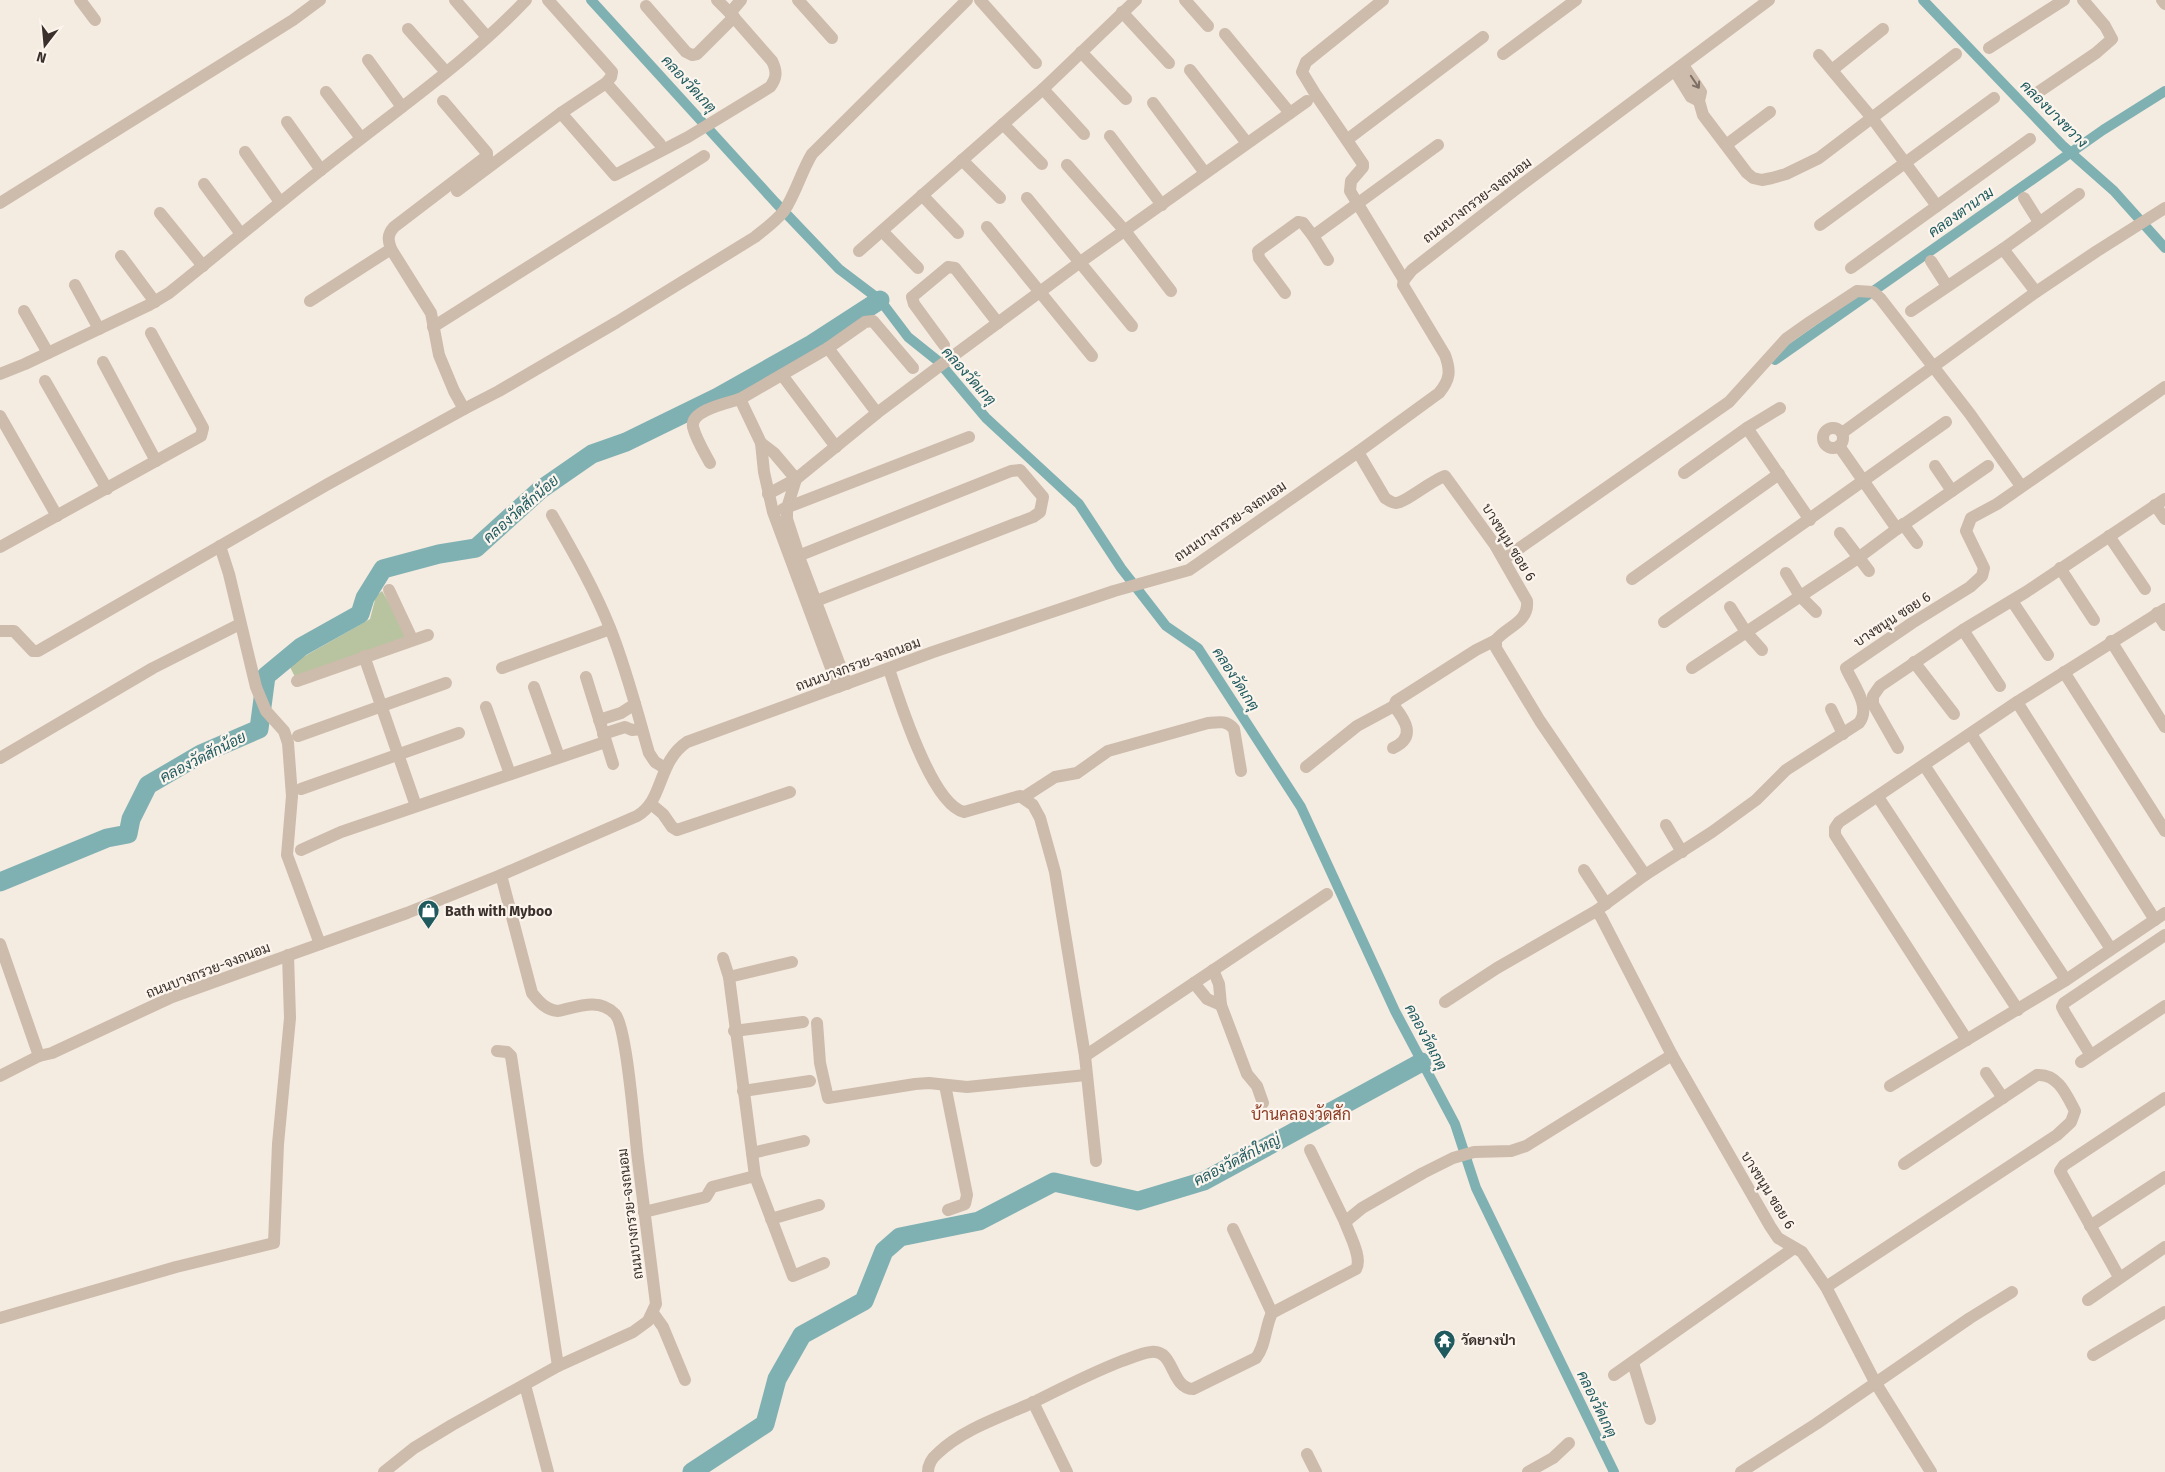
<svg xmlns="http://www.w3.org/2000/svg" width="2165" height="1472" font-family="'Fira Sans',Sarabun,sans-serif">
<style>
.green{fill:#b8c4a0}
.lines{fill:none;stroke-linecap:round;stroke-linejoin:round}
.canal{stroke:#7fb0b2;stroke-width:10}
.river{stroke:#7fb0b2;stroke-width:19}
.minor{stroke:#cdbbac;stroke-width:12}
.oneway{stroke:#7d6f65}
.labels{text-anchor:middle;stroke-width:4.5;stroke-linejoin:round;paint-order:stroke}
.street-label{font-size:14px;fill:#3b302b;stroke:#fbf5ee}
.poi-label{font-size:14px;font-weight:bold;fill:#3b302b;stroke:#fbf5ee;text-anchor:start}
.water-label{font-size:15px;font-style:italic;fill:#1f5a5e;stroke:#fbf5ee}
.quarter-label{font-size:16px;fill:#8c3b22;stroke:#fbf5ee}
</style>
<rect width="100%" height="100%" fill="#f4ebe1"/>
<path class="green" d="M382 591 413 643 297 681 289 665 370 619 376 596Z"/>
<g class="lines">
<g class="canal">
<path d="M591 0 775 202 839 269 880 300 908 337 938 361 986 418 1079 504 1121 568 1166 626 1198 648 1301 807 1395 1011 1455 1124 1476 1188 1614 1472"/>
<path d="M1923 0 2062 145 2114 191 2165 248"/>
<path d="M1775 360 2103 130 2165 91"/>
</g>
<g class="river">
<path d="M0 882 107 838 128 834 131 819 148 785 201 754 259 729 266 676 301 647 360 614 365 598 383 569 439 554 476 548 540 490 592 454 626 442 718 397 812 344 880 300"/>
<path d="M692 1472 765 1424 777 1379 802 1335 864 1301 884 1251 900 1237 979 1221 1054 1182 1138 1201 1204 1181 1422 1062"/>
</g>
<g class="minor">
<path d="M80 0 95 20"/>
<path d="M455 0 487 37"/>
<path d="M717 0 730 13"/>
<path d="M798 0 832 38"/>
<path d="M980 0 1036 63"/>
<path d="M1185 0 1208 26"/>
<path d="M1383 0 1306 62 1302 72 1316 95 1363 164V167L1351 181 1350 191 1404 280"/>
<path d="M2162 0 2165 4"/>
<path d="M646 6 686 52 692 55 697 54 734 17"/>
<path d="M1122 12 1169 63"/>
<path d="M408 29 446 72"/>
<path d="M1225 34 1290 113"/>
<path d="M1989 48 2064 0"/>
<path d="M1081 52 1126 99"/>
<path d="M1503 54 1576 0"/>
<path d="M1819 55 1872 118 1937 206"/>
<path d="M368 60 402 107"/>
<path d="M1683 65 1701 92 1699 101 1703 115 1747 173 1753 178 1762 180 1772 178 1786 174 1819 158 1956 54"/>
<path d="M1190 70 1247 143"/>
<path d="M1832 70 1883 29"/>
<path d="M1675 71 1691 97 1699 101"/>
<path d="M606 83 660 144"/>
<path d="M1043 89 1084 134"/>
<path d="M326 92 361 138"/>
<path d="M2037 93 2096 53 2112 39 2105 26 2083 0"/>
<path d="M443 101 487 153V156L394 227C387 235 388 240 391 249L431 313 439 355 454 391 464 409"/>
<path d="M1153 103 1205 173"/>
<path d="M561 113 615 175 688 137 770 87C777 78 777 71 772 61L730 13 741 0"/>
<path d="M287 122 321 170"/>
<path d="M1003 124 1042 164"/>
<path d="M1110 136 1162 205"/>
<path d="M1348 139 1483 37"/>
<path d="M1726 145 1770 112"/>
<path d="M245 152 280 202"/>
<path d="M962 160 1000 198"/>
<path d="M1067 165 1125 231 1171 291"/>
<path d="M204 184 241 234"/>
<path d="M457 191 561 113 606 83 611 77 612 72 605 64 548 0"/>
<path d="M922 195 958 233"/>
<path d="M1027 198 1132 326"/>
<path d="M2024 198 2039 222"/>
<path d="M0 203 293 20 320 0"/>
<path d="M160 213 203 266"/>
<path d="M1820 225 1994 98"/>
<path d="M987 227 1092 356"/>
<path d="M882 231 918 268"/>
<path d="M2003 249 2036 292"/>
<path d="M859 251 1043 89 1136 0"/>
<path d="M121 256 155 302"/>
<path d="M1328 260 1313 236 1438 145"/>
<path d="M1931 261 1947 286"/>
<path d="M1851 268 2030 139"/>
<path d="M75 285 99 329"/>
<path d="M1285 293 1259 258 1258 251 1298 222 1303 223 1313 236"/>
<path d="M310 301 391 249"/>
<path d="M24 311 48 353"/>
<path d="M1911 311 2003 249 2079 194"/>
<path d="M433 327 704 156"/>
<path d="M944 345 914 304 912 297 948 267 955 268 998 323"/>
<path d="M103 362 156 461"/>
<path d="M0 374 25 364 149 305 169 293C229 245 288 195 349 148 409 101 473 56 526 0"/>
<path d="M782 375 836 447"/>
<path d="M45 381 107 489"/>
<path d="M740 399 828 348"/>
<path d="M877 413 828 348 865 322 873 321 913 368"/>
<path d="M0 416 57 516"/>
<path d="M1747 428 1810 520"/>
<circle cx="1833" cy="438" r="10"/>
<path d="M1842 433 2036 292 2097 251 2165 208"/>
<path d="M761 443 764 472 773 512 838 687"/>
<path d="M1839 446 1897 529"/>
<path d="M1358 452 1385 498C1388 500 1392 503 1396 503 1405 503 1432 480 1445 476L1495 545 1527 601C1529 622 1508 626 1496 640V648L1540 721 1645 875"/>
<path d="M710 463C704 452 696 439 693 427 690 410 728 403 740 399L761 443 774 453 796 479"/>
<path d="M1935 466 1952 491"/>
<path d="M1684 473 1747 428 1780 408"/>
<path d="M796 479 787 508V519L801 562 847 684"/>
<path d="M768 494 796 479 877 413 949 359 1079 263 1307 101"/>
<path d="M2155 505 2165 519"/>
<path d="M783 509 969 437"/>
<path d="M552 515C573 552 594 588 610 628 626 668 637 711 649 753L655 762 665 768"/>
<path d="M1903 524 1917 543"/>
<path d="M1840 533 1869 571"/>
<path d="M2109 536 2145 589"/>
<path d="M220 546 229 574 256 687 266 711 284 731 288 743 292 796 287 855 320 944"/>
<path d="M0 547 201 436 203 428 151 333"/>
<path d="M798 556 1011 471 1020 470 1043 497 1040 512 1033 517 816 601"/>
<path d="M1504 559 1729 402 1786 339 1810 322 1857 291 1873 292 1880 298 1970 414 2021 486"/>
<path d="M2060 568 2094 620"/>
<path d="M1786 573 1800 596 1816 612"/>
<path d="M1632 579 1779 474"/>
<path d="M389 590 412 639"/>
<path d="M2012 601 2048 655"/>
<path d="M1730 607 1746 632 1762 650"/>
<path d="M2157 613 2165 625"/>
<path d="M1664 622 1946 422"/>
<path d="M1963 630 2000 686"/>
<path d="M0 631H14L33 651H38L328 484 464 409 499 391 617 322 755 237C765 229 776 221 784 211 796 193 801 172 812 154L967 0"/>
<path d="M2111 641 2165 727"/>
<path d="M364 656 416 806"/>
<path d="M1914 662 1954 714"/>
<path d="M502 668 610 629"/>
<path d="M1692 668 1858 558 1897 529 1988 466"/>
<path d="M889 669C899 699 931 804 964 812L1020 796 1033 805 1040 818 1055 872 1085 1056 1096 1161"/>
<path d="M2064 672 2165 831"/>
<path d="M586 677 613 764"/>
<path d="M297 681 428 635"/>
<path d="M534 687 559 757"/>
<path d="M2017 702 2155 920"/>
<path d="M486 707 510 774"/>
<path d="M1831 709 1843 734"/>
<path d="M599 720 621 713 635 704"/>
<path d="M603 734 625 727 632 730 642 729"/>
<path d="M1971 734 2111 949"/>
<path d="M298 736 446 683"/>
<path d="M1393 748C1417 737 1405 720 1394 706L1396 701 1476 650 1496 640"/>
<path d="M1898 748 1873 704V696L1880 686 1963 630 2026 592 2165 499"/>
<path d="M0 758 153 668 240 624"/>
<path d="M1924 765 2066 980"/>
<path d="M1306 767 1357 726 1394 706"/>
<path d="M301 789 459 733"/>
<path d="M1024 797 1055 777 1077 773 1108 751 1208 723C1218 722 1227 720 1234 729L1241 771"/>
<path d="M1878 797 2018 1010"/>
<path d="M651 804 663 814 672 827 677 830 790 792"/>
<path d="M1666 825 1682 852"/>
<path d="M301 850 341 832 605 742"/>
<path d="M1584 870 1606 904"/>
<path d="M1596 911 1601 917 1672 1055 1770 1226 1778 1238 1802 1252 1826 1287 1875 1382 1931 1472"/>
<path d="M0 944 39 1056 52 1053 172 997 407 913 501 875 637 816C664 801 657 762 687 742L933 652 1114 591 1189 570 1358 452 1439 393C1450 380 1451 371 1445 355L1403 285 1404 280 1412 270 1516 189 1769 0"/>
<path d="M723 958 729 977"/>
<path d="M1213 970 1219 984 1221 1005 1247 1074 1257 1086 1263 1103"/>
<path d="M1194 983 1207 999 1221 1005"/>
<path d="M1445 1002 1497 968 1596 911 1645 875 1712 832 1756 800 1786 770 1859 723C1872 707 1852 683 1846 668L1912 623 1970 587 1982 576 1984 568 1966 531 1971 518 1997 504 2165 387"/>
<path d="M817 1023 820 1063 828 1098 915 1084 929 1083 967 1087 1086 1075"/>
<path d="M734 1031 803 1022"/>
<path d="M1967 1040 1835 835V828L1839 822 2017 702 2165 609"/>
<path d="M497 1051 507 1052 511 1056 558 1366"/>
<path d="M2090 1054 2065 1013 2062 1007 2064 1003 2165 935"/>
<path d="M1085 1056 1327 894"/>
<path d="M2081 1062 2165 1006"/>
<path d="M1986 1073 2003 1098"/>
<path d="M0 1076 39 1056"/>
<path d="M945 1085 967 1195 965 1204 948 1210"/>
<path d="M1890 1086 2066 980 2165 913"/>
<path d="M743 1091 810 1081"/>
<path d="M1310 1150 1345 1222"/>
<path d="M752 1153 804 1141"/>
<path d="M755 1176 729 977 792 962"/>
<path d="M644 1212 706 1197 712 1187 755 1176 793 1276 824 1263"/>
<path d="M771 1219 819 1205"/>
<path d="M2090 1226 2165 1177"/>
<path d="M1233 1229 1272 1313"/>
<path d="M2119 1277 2060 1171 2064 1165 2165 1098"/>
<path d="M1826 1287 2057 1135 2071 1122 2075 1111C2067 1096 2058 1073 2037 1075L1904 1164"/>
<path d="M2088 1300 2165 1247"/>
<path d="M653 1313 663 1327 685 1380"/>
<path d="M0 1318 176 1267 274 1243 278 1144 290 1018 288 955"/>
<path d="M2093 1355 2165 1312"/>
<path d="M1633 1363 1650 1419"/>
<path d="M1614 1375 1794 1248"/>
<path d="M525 1385 548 1472"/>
<path d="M1033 1402 1067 1472"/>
<path d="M1307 1454 1316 1472"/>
<path d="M384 1472 414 1448 452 1425 558 1366 633 1332 648 1321 656 1304C650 1256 644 1208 638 1160 635 1136 627 1026 615 1014 599 997 577 1007 558 1011 546 1010 539 1002 532 993L501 875"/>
<path d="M928 1472C928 1464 932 1458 938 1453 963 1429 1001 1417 1032 1403 1062 1388 1091 1373 1122 1361 1131 1358 1141 1353 1151 1352 1175 1349 1170 1388 1193 1389L1256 1358C1266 1345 1265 1327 1272 1313L1356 1269C1363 1258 1349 1234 1345 1222L1362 1208 1423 1173 1453 1158 1474 1152 1511 1151 1526 1146 1672 1055"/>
<path d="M1528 1472 1553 1458 1569 1443"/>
<path d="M1741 1472 1816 1424 1970 1318 2012 1292"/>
</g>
</g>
<defs><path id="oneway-shaft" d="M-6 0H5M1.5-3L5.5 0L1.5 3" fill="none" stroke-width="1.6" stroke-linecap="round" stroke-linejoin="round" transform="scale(1.25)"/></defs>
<use class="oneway" href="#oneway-shaft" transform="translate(1695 82) rotate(56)"/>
<defs>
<symbol id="shop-pin" viewBox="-11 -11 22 30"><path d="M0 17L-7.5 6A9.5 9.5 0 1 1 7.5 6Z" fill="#1f5a5e" stroke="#fbf5ee"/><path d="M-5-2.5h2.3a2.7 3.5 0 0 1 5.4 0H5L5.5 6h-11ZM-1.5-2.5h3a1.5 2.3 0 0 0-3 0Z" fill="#fff"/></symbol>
<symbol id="temple-pin" viewBox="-11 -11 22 30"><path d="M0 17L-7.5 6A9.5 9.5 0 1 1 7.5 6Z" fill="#1f5a5e" stroke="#fbf5ee"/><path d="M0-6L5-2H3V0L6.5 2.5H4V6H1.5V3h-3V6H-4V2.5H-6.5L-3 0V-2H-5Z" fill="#fff"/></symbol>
</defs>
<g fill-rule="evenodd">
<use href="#shop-pin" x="416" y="898" width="25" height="34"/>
<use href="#temple-pin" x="1432" y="1328" width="25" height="34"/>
</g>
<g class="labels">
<g class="street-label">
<text transform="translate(1477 200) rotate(-37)" y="5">ถนนบางกรวย-จงถนอม</text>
<text transform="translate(1230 521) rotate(-34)" y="5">ถนนบางกรวย-จงถนอม</text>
<text transform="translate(1509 542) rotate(58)" y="5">บางขนุน ซอย 6</text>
<text transform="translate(1892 619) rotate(-33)" y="5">บางขนุน ซอย 6</text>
<text transform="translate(858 664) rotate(-20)" y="5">ถนนบางกรวย-จงถนอม</text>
<text transform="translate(208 970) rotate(-21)" y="5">ถนนบางกรวย-จงถนอม</text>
<text transform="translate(1768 1190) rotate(58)" y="5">บางขนุน ซอย 6</text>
<text transform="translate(630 1214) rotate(-97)" y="5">ถนนบางกรวย-จงถนอม</text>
</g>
<g class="poi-label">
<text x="445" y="916">Bath with Myboo</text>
<text x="1461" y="1345">วัดยางป่า</text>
</g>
<g class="water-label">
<text transform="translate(689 84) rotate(47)" y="5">คลองวัดเกตุ</text>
<text transform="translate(2054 114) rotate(45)" y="5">คลองบางขวาง</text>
<text transform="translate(1961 212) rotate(-35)" y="5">คลองตานาม</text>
<text transform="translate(969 376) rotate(48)" y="5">คลองวัดเกตุ</text>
<text transform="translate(521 509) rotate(-41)" y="5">คลองวัดสักน้อย</text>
<text transform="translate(1236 679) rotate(57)" y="5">คลองวัดเกตุ</text>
<text transform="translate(203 757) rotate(-27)" y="5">คลองวัดสักน้อย</text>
<text transform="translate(1426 1037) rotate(62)" y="5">คลองวัดเกตุ</text>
<text transform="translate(1237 1160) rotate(-27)" y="5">คลองวัดสักใหญ่</text>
<text transform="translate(1597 1404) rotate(64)" y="5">คลองวัดเกตุ</text>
</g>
<g class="quarter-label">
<text x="1301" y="1120">บ้านคลองวัดสัก</text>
</g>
</g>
<g transform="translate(45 45) rotate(196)" stroke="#fbf5ee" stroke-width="4" paint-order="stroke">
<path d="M0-4L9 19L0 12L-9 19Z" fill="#3b302b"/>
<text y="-8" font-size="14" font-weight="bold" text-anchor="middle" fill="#3b302b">N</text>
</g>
</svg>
